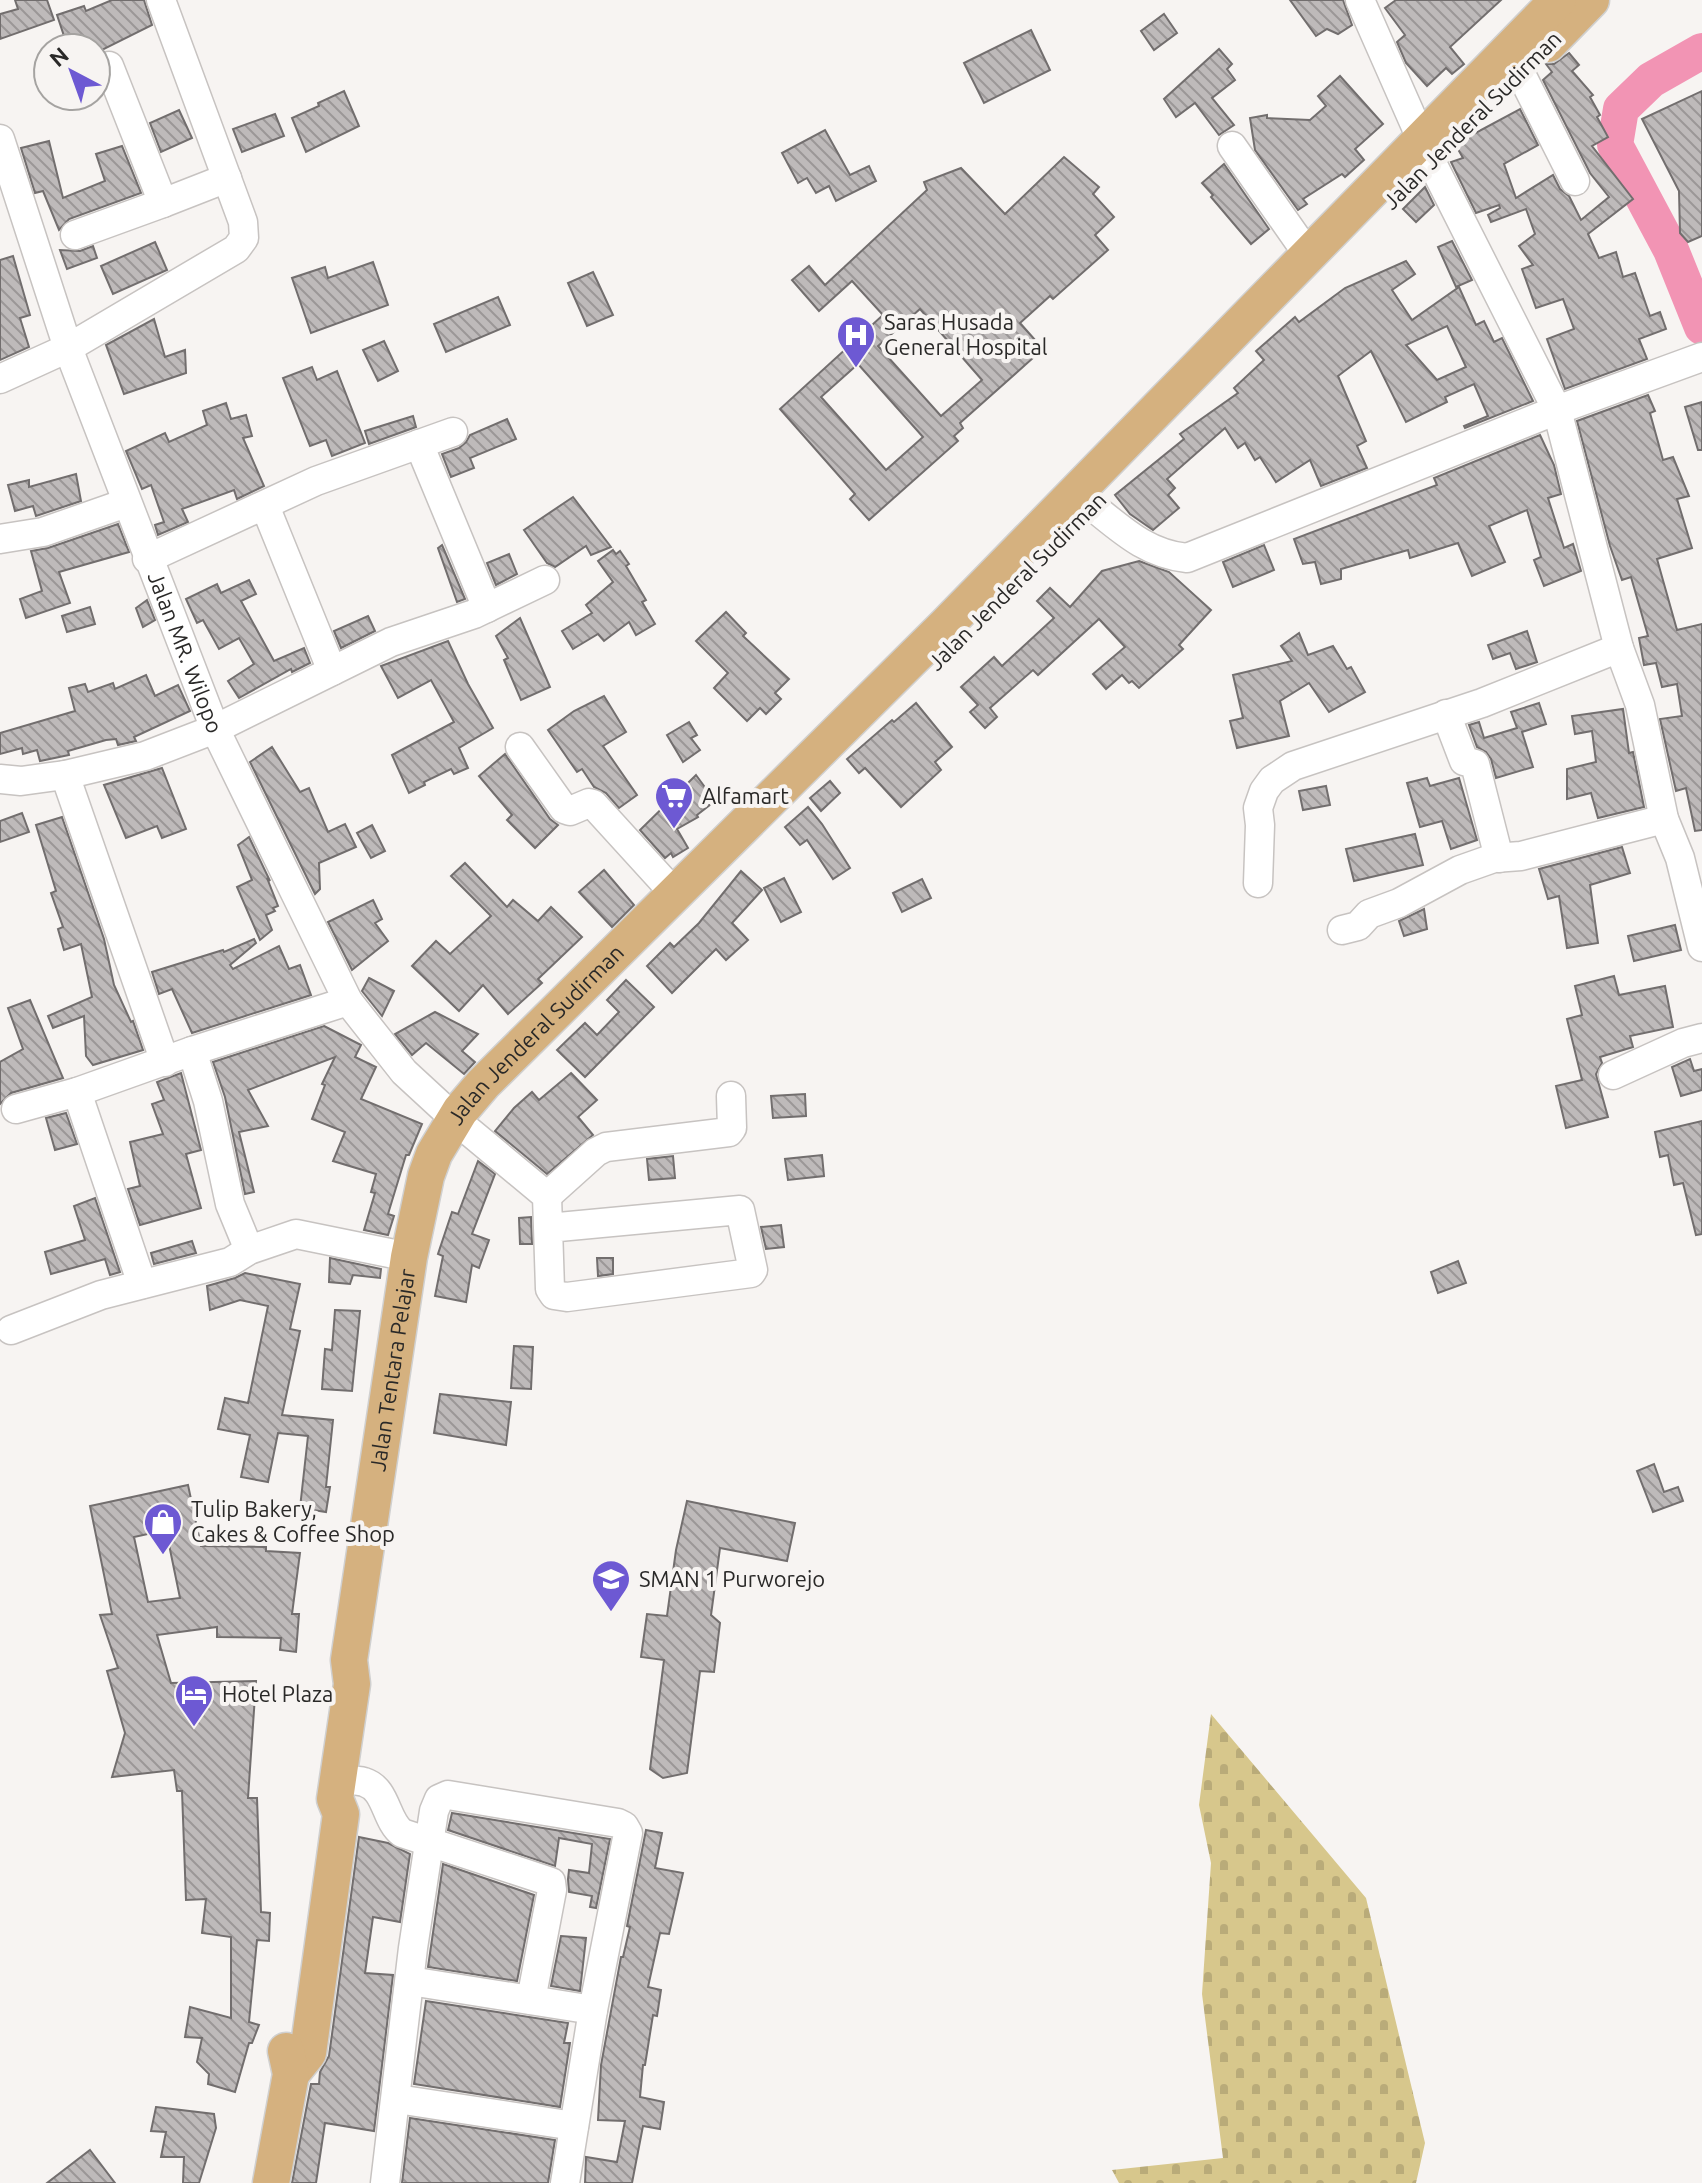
<svg xmlns="http://www.w3.org/2000/svg" width="1702" height="2183" font-family="Ubuntu,sans-serif">
<style>
.cemetery{fill:url(#cemetery-stones)}
.lines{fill:none;stroke-linecap:round;stroke-linejoin:round}
.river{stroke:#f294b4;stroke-width:36}
.building{fill:url(#building-back-hatch);stroke:#726e6e;stroke-width:2;fill-rule:evenodd}
.minor-casing{stroke:#c7c3c1;stroke-width:31}
.major-casing{stroke:#d0d0d0;stroke-width:39}
.minor{stroke:#fff;stroke-width:28}
.major{stroke:#d5b17f;stroke-width:36}
.labels{text-anchor:middle;stroke-width:8;stroke-linejoin:round;paint-order:stroke}
.street-label{font-size:22px;fill:#2a2928;stroke:#f7f4f2}
.poi-label{font-size:22px;fill:#2a2928;stroke:#f7f4f2;text-anchor:start}
</style>
<defs>
<pattern id="cemetery-stones" width="16" height="16" patternUnits="userSpaceOnUse" patternTransform="scale(2)"><rect width="16" height="16" fill="#d7c78c"/><path d="M2 7V4a2 2 0 0 1 4 0v3zM10 15v-3a2 2 0 0 1 4 0v3z" fill="#b9ab79"/></pattern>
<pattern id="building-back-hatch" width="6" height="6" patternUnits="userSpaceOnUse" patternTransform="scale(2)"><rect width="6" height="6" fill="#bebaba"/><path d="M-1 5l2 2M0 0l6 6M5-1l2 2" fill="none" stroke="#9b9797"/></pattern>
</defs>
<rect width="100%" height="100%" fill="#f7f4f2"/>
<path class="cemetery" d="M1211 1714 1366 1898 1425 2143 1416 2183H1119L1112 2170 1223 2158 1202 1994 1211 1863 1199 1805Z"/>
<g class="lines">
<path class="river" d="M1702 51 1651 80 1621 109 1615 145 1671 250 1702 327"/>
</g>
<g class="building">
<path d="M15 0H47L54 20 0 39V14L18 9Z"/>
<path d="M112 0H144L152 25 96 53V48H68L57 15 84 6 86 11Z"/>
<path d="M1290 0H1343L1352 25 1338 34 1327 29 1316 36Z"/>
<path d="M1396 0H1501L1450 47 1464 64 1452 74 1446 68 1427 86 1406 63 1397 42 1405 35 1385 8Z"/>
<path d="M1164 14 1177 33 1154 50 1141 31Z"/>
<path d="M1031 30 1050 70 984 103 964 63Z"/>
<path d="M1219 49 1232 64 1227 69 1235 80 1212 98 1234 125 1219 135 1195 103 1176 117 1164 99Z"/>
<path d="M1569 53 1579 65 1572 71 1593 95 1590 97 1600 115 1597 117 1608 137 1592 146 1633 199 1588 234 1599 258 1616 252 1623 277 1635 273 1650 316 1660 312 1666 329 1639 339 1647 359 1565 389 1547 339 1574 329 1563 299 1536 308 1522 269 1533 265 1519 246 1535 234 1526 209 1491 222 1488 215 1500 208 1499 205 1476 213 1451 162 1463 158 1455 144 1520 109 1538 145 1504 164 1516 198 1553 175 1560 189 1569 196 1581 220 1609 197 1590 173 1543 80 1552 72 1546 64H1554Z"/>
<path d="M1340 76 1383 124 1355 149 1364 160 1345 177 1342 174 1303 199 1307 204 1298 210 1255 150 1250 118 1267 115V118L1310 120 1326 106 1318 96Z"/>
<path d="M344 91 359 126 306 152 292 118 319 106 318 103Z"/>
<path d="M1702 91V236L1688 242 1680 233 1679 191 1642 119Z"/>
<path d="M179 110 192 138 161 152 150 123Z"/>
<path d="M275 114 284 136 242 152 233 129Z"/>
<path d="M825 130 850 175 869 166 876 181 836 201 829 186 816 193 807 178 798 183 782 153Z"/>
<path d="M49 141 63 198 105 181 96 154 122 146 141 193 69 219 59 230 43 191 35 193 21 148Z"/>
<path d="M1064 157 1099 187 1093 194 1114 217 1095 235 1108 250 1053 299 1050 296 1020 323 1043 349 960 423 963 428 954 436 958 441 869 520 850 499 855 494 780 409 883 315 852 281 819 311 792 280 809 266 825 285 927 190 924 182 961 168 1005 214ZM920 309 982 380 941 416 878 346ZM858 364 923 437 886 470 821 397Z"/>
<path d="M1224 164 1269 229 1251 244 1211 197 1213 195 1202 183Z"/>
<path d="M1425 187 1434 205 1416 222 1403 209Z"/>
<path d="M1452 241 1472 280 1456 287 1438 247Z"/>
<path d="M155 242 167 270 113 294 101 266Z"/>
<path d="M93 246 97 258 67 269 60 250 80 251Z"/>
<path d="M13 256 30 315 20 318 29 347 0 360V260Z"/>
<path d="M1406 261 1415 274 1392 290 1412 320 1459 287 1476 325 1484 321 1494 342 1502 338 1533 401 1465 428 1464 426 1488 416 1474 384 1445 397 1447 402 1406 422 1371 351 1338 376 1366 441 1357 446 1367 468 1321 486 1310 460 1276 482 1260 457 1255 460 1245 443 1238 448 1225 428 1167 479 1175 488 1168 495 1179 508 1153 530 1130 514 1115 495 1184 439 1180 434 1238 393 1234 388 1264 360 1256 351 1295 317 1299 322 1345 288ZM1447 326 1466 367 1437 380 1406 345Z"/>
<path d="M373 262 388 305 311 333 292 278 325 267 328 278Z"/>
<path d="M593 272 613 315 587 326 568 283Z"/>
<path d="M498 297 510 325 446 352 434 324Z"/>
<path d="M154 319 165 357 185 350 186 373 124 394 106 345Z"/>
<path d="M384 341 398 371 378 381 363 350Z"/>
<path d="M312 367 317 380 337 371 365 443 332 456 326 440 310 446 283 378Z"/>
<path d="M1648 395 1655 411 1650 413 1663 460 1673 457 1689 496 1677 499 1692 548 1657 559 1677 630 1702 624V830L1695 831 1686 788 1676 791 1660 719 1682 716 1677 684 1662 687 1656 663 1644 665 1639 638 1648 636 1631 577 1622 580 1610 546 1577 421Z"/>
<path d="M1702 402V450H1698L1685 407Z"/>
<path d="M226 403 231 419 246 415 252 436 243 438 264 486 237 499 234 490 182 509 188 522 158 535 155 525 164 522 151 485 142 489 126 451 165 433 169 442 207 425 203 411Z"/>
<path d="M413 416 416 427 369 444 365 431Z"/>
<path d="M507 419 516 439 470 458 474 468 451 477 442 454 459 448 466 442 470 435Z"/>
<path d="M1540 435 1554 465 1561 494 1548 498 1564 548 1573 544 1581 571 1544 586 1534 560 1541 557 1527 510 1489 526 1505 562 1472 576 1458 543 1410 558 1408 550 1341 569V579L1321 584 1315 562 1303 564 1294 539 1437 485 1434 478Z"/>
<path d="M76 474 81 501 36 516 33 506 15 511 8 485 29 480V487Z"/>
<path d="M573 497 611 547 591 555 586 546 555 567 547 563 524 530Z"/>
<path d="M118 524 129 552 59 572 70 603 26 618 20 599 42 591 31 551 48 548Z"/>
<path d="M442 545 465 599 457 602 438 548Z"/>
<path d="M1264 545 1274 570 1233 587 1223 562Z"/>
<path d="M613 550 616 554 620 551 629 564 626 566 646 600 642 602 655 624 636 635 629 622 604 641 598 634 573 649 562 631 592 613 586 605 613 582 598 561Z"/>
<path d="M509 554 517 574 496 585 487 563Z"/>
<path d="M1139 561 1169 572 1211 610 1179 645 1183 649 1139 688 1132 681 1129 683 1122 675 1106 689 1093 674 1125 647 1099 619 1038 675 1033 670 990 708 997 717 985 728 970 712 978 705 961 687 994 657 1002 666 1054 618 1037 601 1050 588 1070 607 1102 571Z"/>
<path d="M249 580 256 594 241 601 274 661 304 648 310 663 292 672 291 669 239 698 228 681 254 664 239 638 219 649 203 620 197 623 186 599 217 584 221 593Z"/>
<path d="M147 600 155 620 143 627 136 608Z"/>
<path d="M90 607 95 624 67 632 62 616Z"/>
<path d="M726 612 746 633 743 636 789 679 775 693 781 699 766 714 760 708 747 721 714 688 728 673 696 641Z"/>
<path d="M368 616 375 631 341 648 334 631Z"/>
<path d="M520 618 550 687 521 700 504 660 508 658 496 636Z"/>
<path d="M1527 631 1537 662 1516 669 1510 653 1493 659 1488 645Z"/>
<path d="M1299 633 1308 655 1333 646 1347 669 1351 667 1365 692 1329 712 1309 683 1280 701 1289 736 1237 748 1230 721 1243 718 1233 675 1292 661 1281 646Z"/>
<path d="M448 641 468 684 493 728 459 748 468 768 454 774 451 769 424 782 425 785 409 793 392 755 454 722 431 680 398 698 381 666Z"/>
<path d="M146 675 155 696 178 685 190 711 134 737 136 741 118 745 116 739 106 740 68 751 69 755 40 761 37 750 23 754 22 748 0 754V733L75 711 69 688 85 684 88 692 113 683 115 689Z"/>
<path d="M604 696 626 732 603 746 637 795 619 808 606 793 594 787 582 769 577 772 548 730 574 711Z"/>
<path d="M916 703 952 747 935 762 941 770 901 807 865 768 859 773 847 759 892 720 894 722Z"/>
<path d="M1539 703 1546 724 1522 732 1533 767 1496 778 1491 759 1486 752 1477 747 1469 725 1479 722 1484 738 1517 728 1511 712Z"/>
<path d="M1623 709 1629 753 1633 752 1644 807 1598 818 1591 793 1567 799V769L1596 762 1592 731 1575 734 1572 716Z"/>
<path d="M689 722 697 735 691 738 700 750 683 762 667 735Z"/>
<path d="M272 747 300 792 309 788 328 832 345 824 356 847 319 863 320 889 315 894 250 762Z"/>
<path d="M505 754 550 819 558 825 535 848 507 820 512 815 479 776Z"/>
<path d="M162 768 186 829 162 838 157 826 126 838 104 785Z"/>
<path d="M696 775 715 801 697 815 698 817 677 829 688 848 673 857 671 853 665 858 640 830Z"/>
<path d="M1427 778 1430 786 1459 778 1477 840 1451 849 1442 821 1420 827 1407 783Z"/>
<path d="M830 781 840 793 821 811 810 798Z"/>
<path d="M1326 786 1330 805 1303 810 1299 791Z"/>
<path d="M808 807 822 824 850 868 833 879 807 840 800 845 785 827Z"/>
<path d="M22 813 29 832 0 842V821Z"/>
<path d="M62 817 104 939 114 985 131 1022 133 1021 143 1050 93 1065 86 1056 84 1016 53 1028 48 1016 92 997 81 944 64 950 58 929 63 927 51 893 56 891 36 825Z"/>
<path d="M372 825 385 851 371 858 357 833Z"/>
<path d="M1415 834 1423 865 1354 881 1346 849Z"/>
<path d="M249 837 270 881 267 878 278 906 273 908 275 911 266 915 272 930 260 940 237 887 252 880 238 845Z"/>
<path d="M1622 847 1630 873 1590 885 1598 943 1567 948 1559 896 1548 899 1539 869Z"/>
<path d="M465 863 507 907 513 900 538 921 551 907 582 937 538 979 542 983 508 1014 483 985 459 1011 412 966 436 941 450 954 491 916 451 876Z"/>
<path d="M604 870 634 905 612 927 579 892Z"/>
<path d="M741 871 762 890 732 923 748 940 726 960 716 949 672 993 647 966 670 943 674 947 699 923Z"/>
<path d="M784 878 801 912 781 922 764 888Z"/>
<path d="M922 879 931 898 902 912 893 893Z"/>
<path d="M373 900 382 919 375 923 388 941 352 970 328 922Z"/>
<path d="M1424 909 1427 929 1404 936 1399 921Z"/>
<path d="M1675 925 1681 950 1634 961 1628 936Z"/>
<path d="M254 939 256 943 230 965 233 969 279 946 289 969 300 965 311 995 192 1033 172 989 159 994 152 972 223 950 224 952Z"/>
<path d="M1614 976 1619 995 1665 986 1673 1027 1630 1036 1633 1047 1600 1057 1602 1063 1596 1074 1608 1117 1566 1128 1556 1086 1582 1080 1567 1019 1582 1015 1575 986Z"/>
<path d="M369 978 394 991 382 1016 362 991Z"/>
<path d="M626 980 654 1007 585 1077 557 1050 585 1023 597 1035 619 1012 607 1000Z"/>
<path d="M30 1000 63 1078 11 1093 0 1104V1062L23 1049 8 1008Z"/>
<path d="M435 1012 478 1034 462 1051 475 1062 464 1074 426 1043 412 1055 395 1034Z"/>
<path d="M324 1026 361 1045 355 1057 376 1067 361 1099 422 1124 409 1155H406L388 1214 394 1216 388 1235 364 1230 375 1193 371 1192 376 1174 333 1161 345 1132 312 1119 325 1085 322 1084 335 1057 248 1090 268 1126 239 1132 254 1192 245 1194 225 1097 213 1062Z"/>
<path d="M1690 1059 1694 1071 1702 1069V1090L1681 1096 1672 1067Z"/>
<path d="M181 1073 201 1150 186 1154 201 1208 140 1225 128 1189 140 1186 130 1142 163 1134 152 1104 164 1100 157 1082Z"/>
<path d="M571 1073 597 1100 578 1117 593 1135 547 1174 495 1131 514 1108 532 1092 539 1100Z"/>
<path d="M805 1094 806 1116 773 1118 771 1096Z"/>
<path d="M66 1113 77 1144 55 1150 46 1118Z"/>
<path d="M1702 1121V1234L1696 1235 1683 1183 1674 1185 1668 1155 1660 1157 1655 1132Z"/>
<path d="M822 1155 824 1176 788 1180 785 1159Z"/>
<path d="M673 1156 675 1178 649 1180 647 1159Z"/>
<path d="M478 1161 495 1174 472 1234 489 1240 479 1268 472 1265 466 1302 435 1296 443 1256 438 1254 452 1212 458 1214Z"/>
<path d="M95 1198 120 1272 110 1275 105 1259 51 1274 45 1252 85 1240 74 1206Z"/>
<path d="M531 1217 532 1244H520L519 1218Z"/>
<path d="M781 1225 784 1247 766 1249 761 1227Z"/>
<path d="M192 1241 196 1253 154 1264 151 1253Z"/>
<path d="M330 1258 381 1269 380 1278 353 1275 350 1284 329 1282Z"/>
<path d="M597 1258H613V1274L598 1276Z"/>
<path d="M1458 1261 1466 1283 1438 1293 1431 1272Z"/>
<path d="M245 1273 300 1284 290 1329 300 1331 282 1415 333 1420 326 1487H330L326 1512 300 1508 308 1436 278 1433 268 1482 241 1477 250 1435 218 1429 225 1398 248 1403 268 1306 240 1300 210 1310 207 1286 235 1278Z"/>
<path d="M335 1310 360 1311 352 1391 322 1389 325 1349 332 1350Z"/>
<path d="M514 1346 533 1347 531 1389 511 1388Z"/>
<path d="M440 1394 511 1402 506 1445 434 1433Z"/>
<path d="M1654 1464 1664 1492 1678 1487 1683 1501 1653 1512 1637 1471Z"/>
<path d="M188 1485 201 1546 266 1547V1551L300 1553 292 1614H299L296 1652 280 1650 281 1638 217 1637V1627L157 1635 171 1683 256 1681 248 1798H257L261 1912 270 1913 269 1941 257 1940 249 2022 259 2025 252 2043H249L235 2092 208 2084 209 2074 197 2062 202 2038 185 2037 190 2007 231 2018V1937L202 1933 206 1899 186 1900 182 1791H177L174 1770 112 1777 125 1733 107 1671 118 1668 100 1615 112 1614 90 1506ZM166 1530 180 1598 148 1602 134 1537Z"/>
<path d="M687 1501 795 1523 787 1561 720 1548 711 1615 720 1623 714 1672 700 1671 687 1773 663 1778 650 1769 664 1660 641 1657 647 1614 667 1616 676 1550Z"/>
<path d="M452 1813 610 1839 596 1908 590 1907 592 1896 569 1892 568 1879 569 1870 589 1873 592 1844 559 1838 555 1866 448 1830Z"/>
<path d="M646 1830 662 1833 655 1868 683 1873 669 1934 660 1933 648 1987 661 1990 657 2016 653 2015 645 2065H643L640 2097 664 2102 660 2129 643 2126 632 2183H585L586 2157 617 2162 625 2121 598 2120 601 2065 621 1957H623L630 1927 627 1926Z"/>
<path d="M359 1837 388 1843 410 1854 400 1922 373 1917 365 1973 393 1975 374 2131 325 2123 316 2183H292L311 2084H319L320 2072 329 2056Z"/>
<path d="M443 1864 534 1895 517 1981 428 1967Z"/>
<path d="M561 1936 586 1938 580 1991 551 1986Z"/>
<path d="M426 2001 568 2023 564 2043H570L560 2107 414 2084Z"/>
<path d="M156 2107 214 2114 216 2128 199 2183H183L184 2157H161L166 2132 151 2131Z"/>
<path d="M410 2118 555 2140 548 2183H402Z"/>
<path d="M90 2150 115 2183H47Z"/>
</g>
<g class="lines">
<defs>
<g id="minor">
<path d="M1360 0 1431 161 1557 410 1619 648 1640 705 1664 819 1680 858 1702 947"/>
<path d="M1520 72 1575 181"/>
<path id="s1" d="M0 139 68 348 215 729 348 1001 404 1072 455 1119"/>
<path d="M1232 146 1307 253"/>
<path d="M163 203 227 178"/>
<path d="M75 235 163 203 109 66"/>
<path d="M0 379 68 348 236 249 244 238 243 222 161 0"/>
<path d="M419 444 487 608"/>
<path d="M265 506 332 671"/>
<path d="M1092 506C1122 530 1147 554 1187 558L1557 410 1702 357"/>
<path d="M0 539 43 532 126 503"/>
<path d="M147 559 316 481 453 432"/>
<path d="M1446 714 1464 761 1475 764 1499 858"/>
<path d="M520 747 564 809 570 811 589 803 593 804 675 894"/>
<path d="M65 775 165 1062"/>
<path d="M0 779 21 781 65 775 145 756 215 729 391 642 474 614 545 580"/>
<path d="M1258 883 1260 825 1258 808 1264 791 1272 780 1293 766 1482 703 1619 648"/>
<path d="M1342 930 1358 926 1369 914 1399 903 1460 870 1494 858 1521 856 1664 819"/>
<path d="M192 1051 208 1101 230 1204 249 1250"/>
<path d="M1613 1075 1683 1043 1702 1038"/>
<path d="M77 1092 142 1284"/>
<path d="M16 1109 77 1092 192 1051 348 1001"/>
<path d="M470 1132 547 1196 550 1289 554 1295 567 1297 751 1273 753 1270 740 1210 548 1228"/>
<path d="M547 1196 596 1152 606 1147 729 1132 732 1128 731 1096"/>
<path d="M11 1330 101 1295 230 1262 249 1250 296 1234 409 1257"/>
<path d="M338 1779C346 1780 356 1780 364 1782 387 1789 385 1820 402 1833L551 1882 552 1890 531 2000"/>
<path d="M410 1981 593 2010"/>
<path d="M397 2099 574 2126"/>
<path d="M385 2183 413 1948 434 1811 439 1799 448 1795 618 1823 624 1826 628 1833 593 2010 565 2183"/>
</g>
<g id="major">
<path d="M1548 44 1591 0"/>
<path id="s2" d="M291 2074 308 2053 341 1814 335 1799 352 1684 349 1660 409 1257 426 1176 434 1154 460 1111 483 1084 946 625 1558 0"/>
<path d="M271 2183 291 2074 286 2051"/>
</g>
</defs>
<use href="#minor" class="minor-casing"/>
<use href="#major" class="major-casing"/>
<use href="#minor" class="minor"/>
<use href="#major" class="major"/>
</g>
<defs>
<symbol id="hospital-pin" viewBox="-11 -11 22 30"><path d="M0 17L-7.5 6A9.5 9.5 0 1 1 7.5 6Z" fill="#6d59d3" stroke="#f7f4f2"/><path d="M-5-5h3v3.5h4V-5h3V5h-3V1.5h-4V5h-3Z" fill="#fff"/></symbol>
<symbol id="supermarket-pin" viewBox="-11 -11 22 30"><path d="M0 17L-7.5 6A9.5 9.5 0 1 1 7.5 6Z" fill="#6d59d3" stroke="#f7f4f2"/><path d="M-6-5.5h2.5l.6 2H6L4.5 2H-2.5L-4.4-4H-6ZM-1.5 3.2a1.3 1.3 0 1 0 .1 0ZM3 3.2a1.3 1.3 0 1 0 .1 0Z" fill="#fff"/></symbol>
<symbol id="shop-pin" viewBox="-11 -11 22 30"><path d="M0 17L-7.5 6A9.5 9.5 0 1 1 7.5 6Z" fill="#6d59d3" stroke="#f7f4f2"/><path d="M-5-2.5h2.3a2.7 3.5 0 0 1 5.4 0H5L5.5 6h-11ZM-1.5-2.5h3a1.5 2.3 0 0 0-3 0Z" fill="#fff"/></symbol>
<symbol id="school-pin" viewBox="-11 -11 22 30"><path d="M0 17L-7.5 6A9.5 9.5 0 1 1 7.5 6Z" fill="#6d59d3" stroke="#f7f4f2"/><path d="M0-5L7-2L0 1L-7-2ZM-4 1L0 2.5L4 1V4Q0 6-4 4Z" fill="#fff"/></symbol>
<symbol id="hotel-pin" viewBox="-11 -11 22 30"><path d="M0 17L-7.5 6A9.5 9.5 0 1 1 7.5 6Z" fill="#6d59d3" stroke="#f7f4f2"/><path d="M-6-4.5h1.5V1H6V5H4.5V3h-9V5H-6ZM-4 0a1.8 1.8 0 1 1 3.6 0ZM.5 0V-2.5h3Q6-2.5 6 0Z" fill="#fff"/></symbol>
</defs>
<g fill-rule="evenodd">
<use href="#hospital-pin" x="834" y="313" width="44" height="60"/>
<use href="#supermarket-pin" x="652" y="774" width="44" height="60"/>
<use href="#shop-pin" x="141" y="1500" width="44" height="60"/>
<use href="#school-pin" x="589" y="1557" width="44" height="60"/>
<use href="#hotel-pin" x="172" y="1672" width="44" height="60"/>
</g>
<g class="labels">
<g class="street-label">
<text transform="translate(1472 120) rotate(-45)" y="8">Jalan Jenderal Sudirman</text>
<text transform="translate(1017 581) rotate(-45)" y="8">Jalan Jenderal Sudirman</text>
<text dy="8" stroke="none"><textPath href="#s1" startOffset="546">Jalan MR. Wilopo</textPath></text>
<text dy="8" stroke="none"><textPath href="#s2" startOffset="1096">Jalan Jenderal Sudirman</textPath></text>
<text dy="8" stroke="none"><textPath href="#s2" startOffset="718">Jalan Tentara Pelajar</textPath></text>
</g>
<g class="poi-label">
<text x="884" y="330">Saras Husada<tspan x="884" dy="25">General Hospital</tspan></text>
<text x="702" y="804">Alfamart</text>
<text x="191" y="1517">Tulip Bakery,<tspan x="191" dy="25">Cakes &amp; Coffee Shop</tspan></text>
<text x="639" y="1587">SMAN 1 Purworejo</text>
<text x="222" y="1702">Hotel Plaza</text>
</g>
</g>
<g transform="translate(72 72) rotate(319)"><circle r="38" fill="#f7f4f2" stroke="#a5a3a1" stroke-width="2"/>
<path d="M0-6L14 30L0 20L-14 30Z" fill="#6d59d3"/>
<text y="-12" font-size="22" font-weight="bold" text-anchor="middle" fill="#2a2928">N</text>
</g>
</svg>
